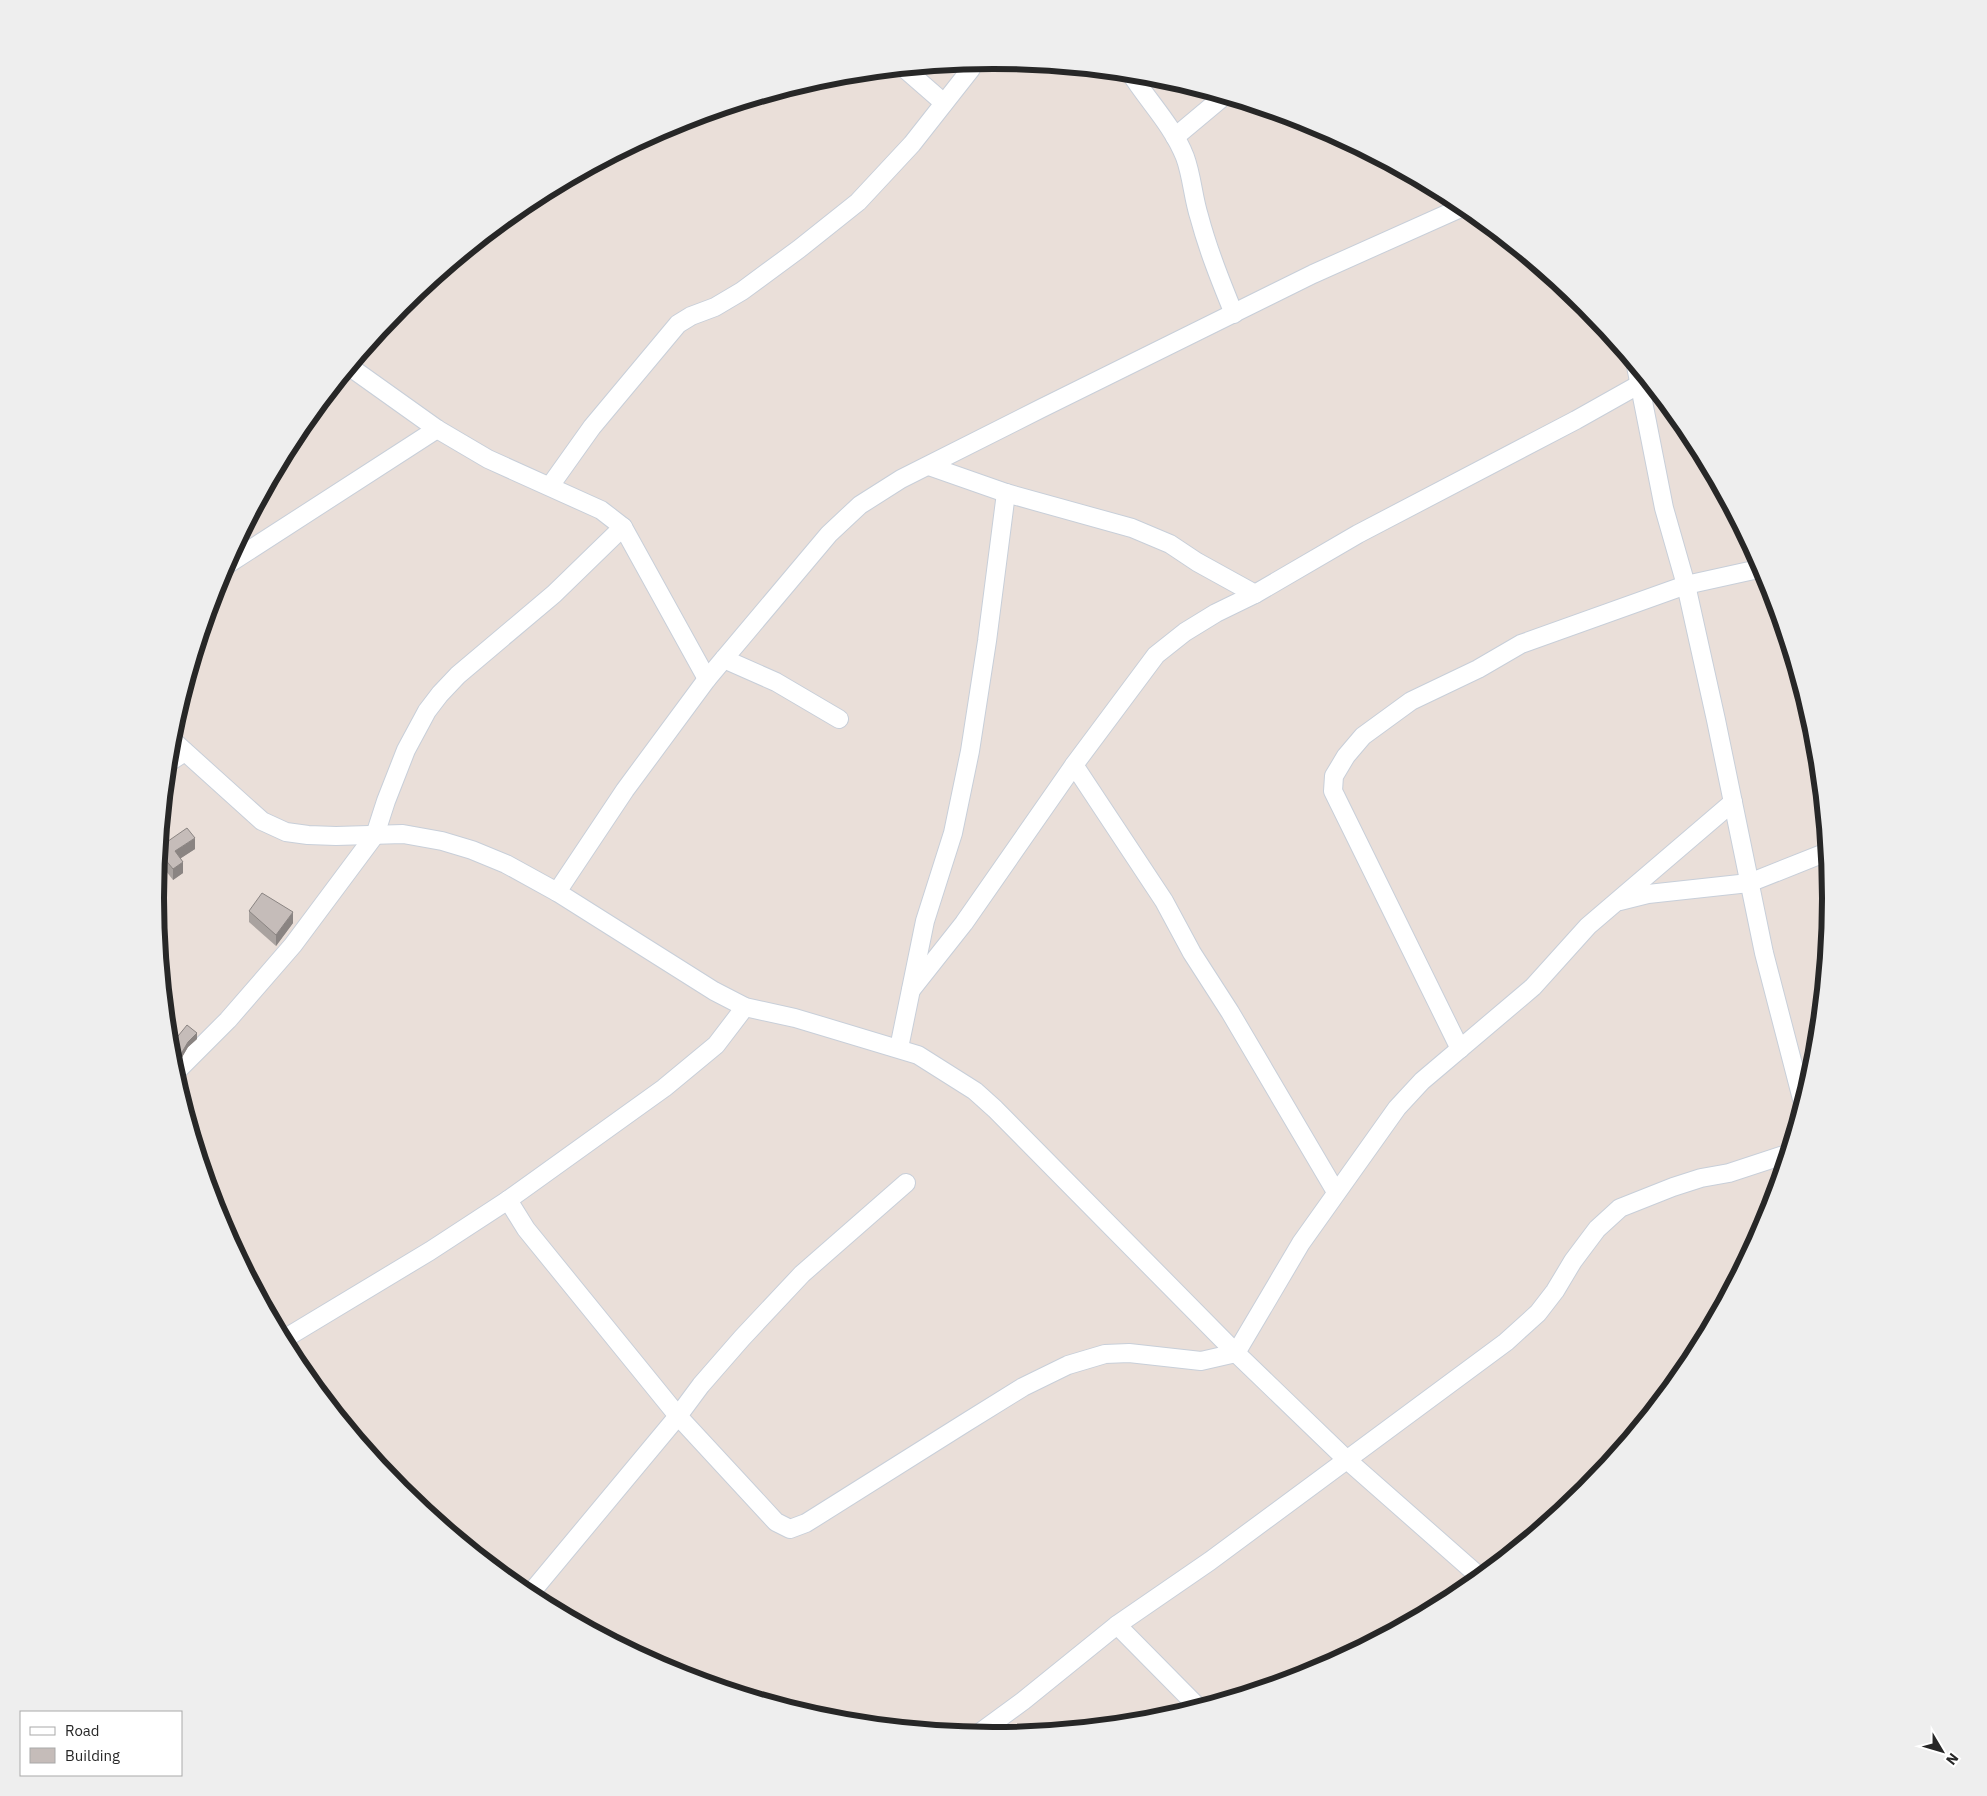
<svg xmlns="http://www.w3.org/2000/svg" width="1987" height="1796" font-family="'IBM Plex Sans',sans-serif">
<style>
.lines{fill:none;stroke-linecap:round;stroke-linejoin:round}
.minor-casing{stroke:#c8cfd9;stroke-width:20}
.minor{stroke:#fff;stroke-width:18}
.wall{fill:#a9a29f}
.shaded-wall{fill:#8a8482}
.building{fill:#c5bcb9;stroke:#8a8482}
.rim{fill:none;stroke:#272727;stroke-width:6}
</style>
<rect width="100%" height="100%" fill="#eadfd9"/>
<g class="lines">
<defs>
<g id="minor">
<path d="M905 69 944 103"/>
<path d="M1131 74C1148 101 1173 126 1185 157 1192 176 1193 197 1199 216 1208 250 1221 282 1234 314"/>
<path d="M1175 137 1224 96"/>
<path d="M1636 366 1664 508 1686 585 1716 720 1764 953 1803 1103"/>
<path d="M350 367 437 429 488 459 601 510 623 527 707 679"/>
<path d="M929 466 1006 493 1132 528 1170 544 1197 562 1255 594"/>
<path d="M550 486 592 427 678 324 691 316 715 307 742 291 799 249 858 202 912 144 971 69"/>
<path d="M225 566 437 429"/>
<path d="M724 659 776 682 839 719"/>
<path d="M171 739 262 821 286 832 308 835 336 836 403 834 442 841 472 850 506 864 557 892 714 991 745 1007 795 1018 918 1055 975 1091 995 1109 1236 1353 1346 1459 1480 1577"/>
<path d="M169 762 185 752"/>
<path d="M1074 765 1164 901 1192 953 1230 1012 1336 1192"/>
<path d="M557 892 625 790 707 679 829 534 860 505 901 479 1040 409 1313 274 1465 206"/>
<path d="M1620 901 1648 894 1749 883 1827 852"/>
<path d="M911 990 964 923 1074 765 1156 655 1185 632 1216 613 1255 594 1358 534 1576 420 1640 384"/>
<path d="M899 1048 925 921 953 833 970 751 987 641 1006 493"/>
<path d="M1460 1049 1333 791 1334 776 1346 756 1363 736 1411 701 1478 669 1521 644 1686 585 1763 568"/>
<path d="M175 1073 228 1020 293 945 375 835 386 801 406 750 427 711 440 694 458 675 554 594 623 527"/>
<path d="M508 1200 526 1229 678 1416 776 1522 790 1529 806 1523 965 1423 1023 1387 1068 1365 1105 1354 1129 1353 1201 1361 1236 1353 1301 1243 1397 1108 1422 1081 1533 987 1588 926 1733 802"/>
<path d="M284 1339 430 1251 508 1200 664 1088 716 1045 745 1007"/>
<path d="M529 1595 678 1416 701 1385 742 1338 802 1274 906 1183"/>
<path d="M1117 1625 1198 1707"/>
<path d="M978 1734 1023 1701 1117 1625 1210 1561 1506 1342 1538 1313 1555 1291 1573 1261 1597 1229 1620 1208 1673 1187 1701 1178 1729 1173 1787 1154"/>
</g>
</defs>
<use href="#minor" class="minor-casing"/>
<use href="#minor" class="minor"/>
</g>
<g class="wall">
<path d="M161 846 195 849 181 858 183 873 173 880 159 862Z"/>
<path d="M249 911 293 923 276 946 249 922Z"/>
<path d="M197 1039 188 1047 181 1059 171 1051 170 1046Z"/>
</g>
<g class="shaded-wall">
<path d="M195 838V849L175 862V851Z"/>
<path d="M183 862V873L173 880V869Z"/>
<path d="M293 912V923L276 946V935Z"/>
<path d="M172 1001V1012L167 1017 166 1007Z"/>
<path d="M197 1033V1039L188 1047 181 1059V1054L188 1042Z"/>
</g>
<g class="building">
<path d="M187 828 195 838 175 851 183 862 173 869 160 853 161 846Z"/>
<path d="M262 893 293 912 276 935 249 911Z"/>
<path d="M165 993 172 1001 166 1007Z"/>
<path d="M187 1025 197 1033 188 1042 181 1054 170 1046Z"/>
</g>
<path d="M0 0H1987V1796H0ZM164 898a829 829 0 1 1 1658 0a829 829 0 1 1-1658 0Z" fill="#eee" fill-rule="evenodd"/>
<path class="rim" d="M164 898a829 829 0 1 1 1658 0a829 829 0 1 1-1658 0Z"/>
<rect x="20" y="1711" width="162" height="65" fill="#ffffff" stroke="#a9a9a9"/>
<rect x="30" y="1727" width="25" height="8" fill="#ffffff" stroke="#a9a9a9"/>
<text x="65" y="1736" font-size="15" fill="#272727">Road</text>
<rect x="30" y="1748" width="25" height="15" fill="#c5bcb9" stroke="#a9a9a9"/>
<text x="65" y="1761" font-size="15" fill="#272727">Building</text>
<g transform="translate(1942 1751) rotate(128)" stroke="#ffffff" stroke-width="4" paint-order="stroke">
<path d="M0-4L9 19L0 12L-9 19Z" fill="#272727"/>
<text y="-8" font-size="14" font-weight="bold" text-anchor="middle" fill="#272727">N</text>
</g>
</svg>
